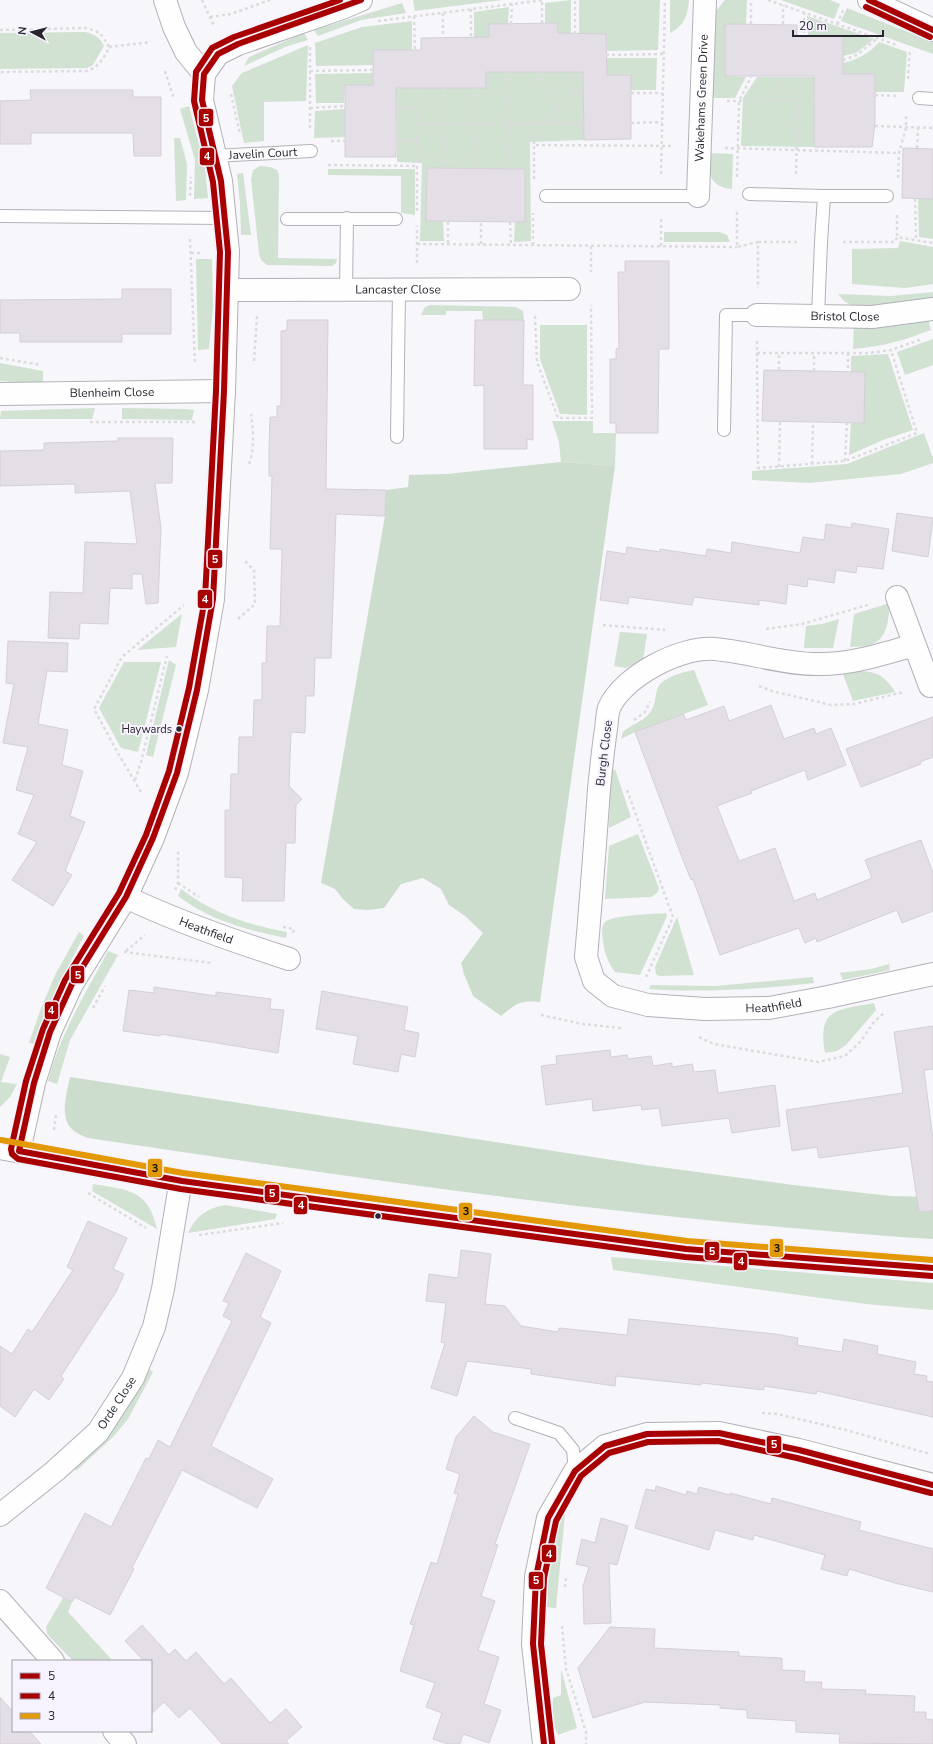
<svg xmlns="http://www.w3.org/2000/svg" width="933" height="1744" font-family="'Nunito Sans',sans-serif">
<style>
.green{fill:#d1e1d2}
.forest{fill:#ccddcd}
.building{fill:#e4dee6;stroke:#d4d0d6}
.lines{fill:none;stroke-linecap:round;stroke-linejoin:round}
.lane-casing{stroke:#b3b1b8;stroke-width:14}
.street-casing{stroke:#b3b1b8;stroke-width:24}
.secondary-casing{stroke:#b3b1b8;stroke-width:24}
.path{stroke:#dcdbdd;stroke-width:2.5;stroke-dasharray:3 3;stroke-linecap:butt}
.lane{stroke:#fefefe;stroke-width:12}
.street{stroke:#fefefe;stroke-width:22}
.secondary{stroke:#fefefe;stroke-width:22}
.bus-1-casing{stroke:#f6f3fe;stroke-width:9}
.bus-2-casing{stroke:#f6f3fe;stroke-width:9}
.bus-3-casing{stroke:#f6f3fe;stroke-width:9}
.bus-1{stroke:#a80000;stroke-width:6}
.bus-2{stroke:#a80000;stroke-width:6}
.bus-3{stroke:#e29905;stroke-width:6}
.bus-dot{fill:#28252f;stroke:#f6f3fe;stroke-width:1.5}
.labels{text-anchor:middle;stroke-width:4;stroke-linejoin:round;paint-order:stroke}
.bus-label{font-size:11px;fill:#28252f;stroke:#f6f3fe;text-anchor:end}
.street-label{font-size:12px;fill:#28252f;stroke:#f6f3fe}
.line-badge{stroke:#f6f3fe;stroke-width:1.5}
.badge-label{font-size:11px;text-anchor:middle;font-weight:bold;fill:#fff}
.pale-badge-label{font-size:11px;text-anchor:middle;font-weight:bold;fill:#111}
</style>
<rect width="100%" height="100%" fill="#f7f6fb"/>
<g class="green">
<path d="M413 0H502L415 11Z"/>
<path d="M571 0V34H558L557 24 545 23V3Z"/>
<path d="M579 0H660L658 50 607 51 606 34H579Z"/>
<path d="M670 0H689C688 15 684 26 670 33Z"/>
<path d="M725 0H747L746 24 725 25V76L746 77 735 98H713V21L716 11Z"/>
<path d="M781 0H830L840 4 834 19Z"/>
<path d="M402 3 406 13 361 20 318 36 314 30Z"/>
<path d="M509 7 508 24H489V37H474V12Z"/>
<path d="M847 8 933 42V54L841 21Z"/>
<path d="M807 16 874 39 856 53 843 56V36H808Z"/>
<path d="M412 21V50H373V65L316 66 315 43 362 27Z"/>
<path d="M85 32C94 34 100 37 104 46L93 65 87 68 0 69V33Z"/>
<path d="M304 33 308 40 285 47 244 66 249 57Z"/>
<path d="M879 42 907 52 904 92H875L842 74 843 63C858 59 869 54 879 42Z"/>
<path d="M308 45 306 101 264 102V141L244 143 232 86 242 73Z"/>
<path d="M606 58H657L656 90H631V75H606Z"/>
<path d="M486 72H583L584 140 530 142 531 241 514 242 515 222H525V169L427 168 426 221H443L444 241H420L422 163 397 162 396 88H486Z"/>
<path d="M373 73V85H345L344 103H316L315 74Z"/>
<path d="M757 77H814V147L741 146 743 98Z"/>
<path d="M189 106 205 168 208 198 194 199 195 160 180 109Z"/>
<path d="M345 109V137L314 138 315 111Z"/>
<path d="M174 138H180L187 164 186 200 176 201Z"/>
<path d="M707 153 733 154 732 189C709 187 708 172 707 153Z"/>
<path d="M260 166 270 167 277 170 279 175 278 258 337 259 336 263 332 266 267 265 261 260 259 253 251 179 253 170Z"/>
<path d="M328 169H415V215L401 213V176L328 175Z"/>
<path d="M243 173 251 235H241L240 204 237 174Z"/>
<path d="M918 199H933V239L919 237Z"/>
<path d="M664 232H719L727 235 730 242H664Z"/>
<path d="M900 241 933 247V284L905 288 852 284V249L898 248Z"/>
<path d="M196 259H212L213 307 209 349 198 350Z"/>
<path d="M933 292V299L892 307 853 306 844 301 838 294 891 296Z"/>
<path d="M430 305 516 307 523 311 524 320H483L482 311H446V315H421L425 307Z"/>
<path d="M927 315 931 330C905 340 881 347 853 349L854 325Z"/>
<path d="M540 325H587V415L560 414 540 359Z"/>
<path d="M933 339V365L905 375 897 352Z"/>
<path d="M888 354 913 430 883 440 849 455 851 423H864L865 372H851V356Z"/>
<path d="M0 363 43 371V383L0 381Z"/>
<path d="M95 408 92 419H0L1 411Z"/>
<path d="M122 408 184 409 194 410 192 420 122 419Z"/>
<path d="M552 421H593V433H616L615 466 561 462 559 442Z"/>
<path d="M924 433 932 456H933V463L901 474 809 483 752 480V471L847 464Z"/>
<path d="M890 603C887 635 884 647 850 647L854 614Z"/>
<path d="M182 614 176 647 137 650Z"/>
<path d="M839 619 833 648H804L806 626 822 624Z"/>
<path d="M620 632 647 634 643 660 626 668 614 666Z"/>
<path d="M169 660 176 665 153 757 146 755Z"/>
<path d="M124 662H161L138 752 121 748 99 708Z"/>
<path d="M694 670 708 705 635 732 621 739 623 732C631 725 642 722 649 714 655 707 655 698 657 690 660 678 683 672 694 670Z"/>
<path d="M855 671C875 671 884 674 895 692L853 701 843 674Z"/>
<path d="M615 769 631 817 609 828 611 773Z"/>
<path d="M638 834 659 888 657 893 651 897 605 899 609 846Z"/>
<path d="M181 889C216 915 246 924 287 932L286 938C247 930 211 921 178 896Z"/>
<path d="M666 913 667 916 640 975 615 972C608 963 604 952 603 940 602 935 601 927 605 922 611 915 655 914 666 913Z"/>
<path d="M677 917 694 975 659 976 656 974 655 967Z"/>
<path d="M79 932 84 936C65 971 47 1006 34 1044L29 1043 40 1011 55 975Z"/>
<path d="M108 951 118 955 70 1040 57 1084 48 1081C60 1034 86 993 108 951Z"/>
<path d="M889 964 890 970 843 980 840 973 871 969Z"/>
<path d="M813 977 814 983C759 989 704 993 649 989L651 985 716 986Z"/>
<path d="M874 1003 876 1010 846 1045 837 1051 825 1053C817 1008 837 1010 874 1003Z"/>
<path d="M0 1054 10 1057 1 1082 17 1084 10 1097 0 1107Z"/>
<path d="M93 1184C128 1190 148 1189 157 1229L92 1191Z"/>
<path d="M225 1205 277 1214 275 1219 188 1233C197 1215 206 1209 225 1205Z"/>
<path d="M611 1257 933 1283V1310L866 1304 613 1270Z"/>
<path d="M149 1369 153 1372 128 1419 113 1437 76 1471 74 1467C104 1437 132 1409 149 1369Z"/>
<path d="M564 1514H565L556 1608 545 1607C548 1576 549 1542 564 1514Z"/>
<path d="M63 1598 72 1602 68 1612 113 1661H73L47 1634 46 1627Z"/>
<path d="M561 1669 577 1728 558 1735C552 1723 552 1712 553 1698L561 1695Z"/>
</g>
<g class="forest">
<path d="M561 462 615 466 540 1002C520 1000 517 1003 501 1016L473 996 464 974 461 963 483 933 465 916 449 905 441 889 423 878 401 884 384 908 368 910 354 909 343 899 335 889 321 883 385 516 386 490 408 487 409 475 447 474Z"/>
<path d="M70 1077 645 1165 793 1185 891 1196 933 1197V1239C875 1236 816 1230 758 1225 534 1205 311 1171 88 1138 83 1136 78 1134 74 1131 58 1119 67 1093 70 1077Z"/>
</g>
<g class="building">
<path d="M557 23 558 33 606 34 607 75H631V139L584 140 583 72H486V88H396V157H345V85H373V50H421V38L489 37V24Z"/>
<path d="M725 24 797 25V36H843V74H875V123L872 147H814V76H725Z"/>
<path d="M30 90H133V97H161V156H134L133 133H31V144H0V101L31 100Z"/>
<path d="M903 148 933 149V199L902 198Z"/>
<path d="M427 168 525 169V222L426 221Z"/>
<path d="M625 261H669V349H659L658 433H616V423H610V359H616V349L619 348 618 272H625Z"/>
<path d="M122 289H171V334H122V342H20V333H0V300L122 299Z"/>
<path d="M287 320H328L326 489 386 490 385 516 336 514 331 658H315L314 696H306L305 733 291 732 289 786 302 799 296 805 295 843H286L284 901H242L243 878 225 877V810H230L231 774H238L239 737H253L254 700H262V663H266L267 626H280L282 549H270L272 476H269V451L270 417H277V406H281V331L287 330Z"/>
<path d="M475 320H524L523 385H533V440L527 439V449H484V385L474 386Z"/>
<path d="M764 370 865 372 864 423 762 421Z"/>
<path d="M118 438H173L172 483H155L161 528 158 603 146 604 142 574H132V589L110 588 108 624 80 623 79 639 48 638 50 592 83 593 85 542 137 544 130 491 75 493V484L0 486V451L44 450V443L118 441Z"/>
<path d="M897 513 933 518 928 557 892 551Z"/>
<path d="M852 523 889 529 883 569 857 566 856 573 836 570 834 583 808 579 807 587 788 584 786 604 759 600V605L694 597 692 605 629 597 628 604 600 600 607 551 626 554 627 547 660 552V549L706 556 707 549 731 553 732 542 800 553 803 537 824 540 826 524 851 528Z"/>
<path d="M8 641 68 643 67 672 47 671 38 724 68 730 62 765 83 771 70 816 85 822 65 871 72 875 53 906 12 880 37 842 18 834 34 795 16 790 28 747 3 743 14 684 6 683Z"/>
<path d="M771 705 784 739 814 728 816 734 831 728 846 765 808 780 805 770 751 791 752 793 717 806 739 861 775 848 794 901 815 893 817 900 872 878 865 860 921 840 933 873V911L902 923 897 910 817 942 816 938 805 943 799 928 720 955 693 879 691 880 680 852 635 732 683 714 686 720 724 706 729 721Z"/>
<path d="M933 717V757L920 762 921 764 861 787 846 749Z"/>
<path d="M154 987 216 996V992L271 999 270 1009 284 1010 278 1053 161 1034 160 1036 123 1031 129 990 154 993Z"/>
<path d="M322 991 408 1007 404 1030 419 1033 415 1057 401 1054 398 1072 353 1064 358 1036 316 1029Z"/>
<path d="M933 1026V1069L924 1070 933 1139V1211L919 1212 909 1146 819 1158 817 1147 792 1151 786 1110 903 1093 894 1032Z"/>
<path d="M610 1050 611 1057 627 1055 628 1059 651 1056 653 1066 672 1063V1067L692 1064 694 1072 715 1070 718 1093 775 1085 780 1126 732 1133 729 1118 662 1126 659 1108 642 1110 641 1105 593 1111 592 1099 546 1105 541 1066 557 1064 556 1056Z"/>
<path d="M88 1221 127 1238 113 1269 124 1274 116 1292 61 1376 64 1379 49 1400 34 1389 15 1417 0 1406V1346L12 1354 28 1329 32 1332 73 1270 67 1267Z"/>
<path d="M461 1250 491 1254 485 1304 505 1306 521 1326 558 1332 559 1328 627 1335 629 1319 775 1334 798 1338 797 1345 842 1352 844 1339 878 1346 877 1354 916 1362 914 1374 927 1376 926 1381 933 1382V1417L817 1391 816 1394 764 1386V1390L702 1383 701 1385 616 1376 615 1386 531 1374V1369L467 1361 457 1396 431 1388 445 1343 441 1342 446 1303 426 1301 429 1274 458 1278Z"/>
<path d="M246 1253 281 1271 260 1317 271 1323 211 1446 273 1479 257 1508 182 1470 132 1568 134 1569 110 1615 75 1597 72 1602 46 1588 85 1513 111 1527 146 1458 149 1459 158 1440 170 1447 232 1321 223 1316 229 1303 223 1301Z"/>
<path d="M474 1416 493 1432 530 1444 495 1544 498 1545 481 1596 495 1601 478 1650 499 1657 484 1704 501 1710 489 1743 463 1734 460 1744H448L433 1739 442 1713 426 1707 435 1683 400 1671 414 1625 410 1624 431 1562 437 1564 458 1494 454 1493 460 1474 446 1469 456 1437Z"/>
<path d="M656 1486 686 1495 687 1491 697 1494 699 1487 730 1495V1493L771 1504 772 1498 861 1522 859 1530 933 1549V1592L895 1583 849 1569 847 1576 821 1569 825 1555 754 1535 753 1540 715 1530 709 1550 635 1528 646 1489 655 1491Z"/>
<path d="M601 1518 628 1526 617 1565 609 1563 611 1623 584 1624 583 1586 589 1567 576 1564 582 1539 595 1543Z"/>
<path d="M142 1625 169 1655 175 1649 186 1661 196 1652 224 1684 231 1678 270 1723 286 1709 302 1727 286 1741 289 1744H222L190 1708 179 1718 164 1702 151 1714V1661H144L125 1641Z"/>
<path d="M610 1627 655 1629 654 1648 739 1652V1656L782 1658V1670L805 1671 804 1682H822L821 1689 866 1690 865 1694 915 1696 914 1712H926V1719L933 1720V1744L839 1743 840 1734 796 1732V1721L747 1718V1710L720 1708V1705L645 1702 593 1718 578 1668Z"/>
<path d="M0 1697 13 1712V1731H29L41 1744H0Z"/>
</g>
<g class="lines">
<defs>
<g id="lane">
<path d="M919 98 933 99"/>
<path id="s1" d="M214 156 311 151"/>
<path d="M749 194 824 196 821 242 818 316"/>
<path d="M546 196H698"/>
<path d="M824 196H887"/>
<path d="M0 216 224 218"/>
<path d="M287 219H396"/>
<path d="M346 290 347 218"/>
<path d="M724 430 726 315H757"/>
<path d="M397 437 399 290"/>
<path d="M515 1418 559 1433 573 1450 575 1471"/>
</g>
<g id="street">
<path d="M869 0 933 30"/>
<path d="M204 74 218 54 238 44 342 8 361 0"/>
<path id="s2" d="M698 196 705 0"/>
<path id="s3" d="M227 290 569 289"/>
<path id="s4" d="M757 315 872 317 933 309"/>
<path id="s5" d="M0 394 224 391"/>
<path d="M897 597 930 686"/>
<path id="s6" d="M914 645C883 654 849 665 817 664 782 664 749 652 715 649 681 646 623 676 609 708 607 714 607 722 606 729 603 749 601 769 599 789 595 845 591 901 586 957L594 981 613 996 648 1005 705 1009 769 1008 828 997 933 974"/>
<path id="s7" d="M126 897C178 922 233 941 289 959"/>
<path d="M19 1151 34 1083 50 1032 72 984 126 897 153 838 177 773 197 690 213 599 224 391 228 252 221 181 202 100 204 74 186 52 174 27 165 0"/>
<path id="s8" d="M0 1515 55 1471 98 1432 133 1378 154 1327 163 1289 179 1191 182 1181"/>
<path d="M0 1601 53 1661"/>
<path d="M114 1731 125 1744"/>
<path d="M544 1744 533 1644 536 1577 548 1518 575 1471 605 1446 647 1434 719 1433 799 1450 933 1485"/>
</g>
<path id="secondary" d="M0 1148 182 1181 686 1249 933 1268"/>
</defs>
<use href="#lane" class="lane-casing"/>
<use href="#street" class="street-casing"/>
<use href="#secondary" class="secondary-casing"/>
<g class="path">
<path d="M202 0 214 26"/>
<path d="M768 0 897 45"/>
<path d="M471 9V37"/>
<path d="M804 12V36"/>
<path d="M443 13V37"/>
<path d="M414 16 415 50"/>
<path d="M210 17 231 14 270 0"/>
<path d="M378 21 544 0"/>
<path d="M542 23V0"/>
<path d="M511 24 512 4"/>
<path d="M751 24V0"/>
<path d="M783 24V5"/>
<path d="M837 24 844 8"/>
<path d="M0 30 85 28C99 31 102 34 109 47 104 58 99 67 87 71L0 72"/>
<path d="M575 34V0"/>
<path d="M109 47 151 42"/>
<path d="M310 47V130"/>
<path d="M606 55 663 54"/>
<path d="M843 60 857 55 878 38"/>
<path d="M165 71 174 99"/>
<path d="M310 71 373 70"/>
<path d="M509 72 510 169"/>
<path d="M541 72C541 93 551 87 556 101 557 103 557 108 557 111"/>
<path d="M908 79 910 49"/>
<path d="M416 88 417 124"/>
<path d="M444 88 446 168"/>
<path d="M475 88 479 168"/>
<path d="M570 93H583"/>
<path d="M631 93H662"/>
<path d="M231 94 240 134"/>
<path d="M875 95 898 96"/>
<path d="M727 101H814"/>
<path d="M782 101 783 77"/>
<path d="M310 108 345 106"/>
<path d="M396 108 417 107"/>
<path d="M534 123H584"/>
<path d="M545 123C560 109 573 93 574 72"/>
<path d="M631 123 662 122"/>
<path d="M875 126 933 128"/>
<path d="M797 133H814"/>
<path d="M331 141H345"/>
<path d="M396 141H418"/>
<path d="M725 148 899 153"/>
<path d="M917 148 918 128"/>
<path d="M328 165 418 166"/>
<path d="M661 174 665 0"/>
<path d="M796 174 798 100 803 77"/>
<path d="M737 177 739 101 751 77"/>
<path d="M898 178 899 153 906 128V116"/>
<path d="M534 179V145"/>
<path d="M190 196 191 177"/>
<path d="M915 199 916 240"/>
<path d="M417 211V124L534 123V145L672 146"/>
<path d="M737 212V247L758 242V288"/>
<path d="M448 222V244"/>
<path d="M510 222 511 245"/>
<path d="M897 236V215"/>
<path d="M190 239 195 364"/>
<path d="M758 242H800"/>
<path d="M843 242H895L897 237 933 243"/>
<path d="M417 244 737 247"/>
<path d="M481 244V222"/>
<path d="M533 245V213"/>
<path d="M591 246V272"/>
<path d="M661 246V217"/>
<path d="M191 253H200"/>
<path d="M417 263V226"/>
<path d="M535 316 537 362 558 418H592L591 305"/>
<path d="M757 341V353H869L891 350 922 339"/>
<path d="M757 353 758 468 845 461 917 433 891 350"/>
<path d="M848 353V372"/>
<path d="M0 358 41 365"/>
<path d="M254 361 257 316"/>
<path d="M779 370V353"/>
<path d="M814 371V353"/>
<path d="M90 422H195"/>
<path d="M845 461 847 423"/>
<path d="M249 464C255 448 253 430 251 414"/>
<path d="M812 464 813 422"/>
<path d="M779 467 780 421"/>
<path d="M238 619 255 604 254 570 243 559"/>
<path d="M603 625 665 630"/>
<path d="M766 629 802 624 871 604"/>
<path d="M759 686 772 691 831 705 854 704 904 692"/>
<path d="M634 720 645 712 650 702"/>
<path d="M135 780 141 762 167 656"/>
<path d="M627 790 673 917 646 977"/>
<path d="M141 792 119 755 94 709 122 657 184 605"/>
<path d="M178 883 199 897"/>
<path d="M175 890 178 883V851"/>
<path d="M283 927 294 929 293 933"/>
<path d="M126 951 145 935"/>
<path d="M124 952 212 963"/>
<path d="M93 1008 105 986"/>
<path d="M541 1015 582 1024 621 1028"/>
<path d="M699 1037 714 1044 818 1062 845 1056 860 1042 874 1022 884 1013"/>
<path d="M54 1130 56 1115"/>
<path d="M88 1193 146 1228"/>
<path d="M199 1235 283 1223"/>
<path d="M762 1413 777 1414 846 1430 930 1454"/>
<path d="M565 1587 566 1576"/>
<path d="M562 1626 566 1669 586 1732V1744"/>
</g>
<use href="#lane" class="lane"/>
<use href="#street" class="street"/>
<use href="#secondary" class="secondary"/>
<defs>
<g id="bus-1">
<path d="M361 0 238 44 218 54 204 74 202 100 221 181 228 252 224 391 213 599 197 690 177 773 153 838 126 897 72 984 50 1032 34 1083 19 1151 182 1181 686 1249 933 1268"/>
<path d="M869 0 933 30"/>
<path d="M544 1744 533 1644 536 1577 548 1518 575 1471 605 1446 647 1434 719 1433 799 1450 933 1485"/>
</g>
<g id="bus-2">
<path d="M340 0 234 37 212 48 196 72 194 101 213 182 220 252 216 391 205 598 189 688 169 771 146 835 119 893 65 980 43 1029 26 1081 11 1149 12 1154 18 1159 181 1189 685 1257 932 1276"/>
<path d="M866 7 930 37"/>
<path d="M552 1743 541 1644 544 1578 556 1521 581 1476 609 1453 648 1442 718 1441 797 1458 931 1493"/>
</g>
<path id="bus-3" d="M1 1140 183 1173 687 1241 933 1260"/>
</defs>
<use href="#bus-1" class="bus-1-casing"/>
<use href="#bus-2" class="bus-2-casing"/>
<use href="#bus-3" class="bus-3-casing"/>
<use href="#bus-1" class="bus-1"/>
<use href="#bus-2" class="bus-2"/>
<use href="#bus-3" class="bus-3"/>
</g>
<g class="bus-dot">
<circle cx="179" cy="729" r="3.5"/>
<circle cx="378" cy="1216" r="3.5"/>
</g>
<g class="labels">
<g class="bus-label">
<text x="172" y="733">Haywards</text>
</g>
<g class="street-label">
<text dy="4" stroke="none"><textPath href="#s2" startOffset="98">Wakehams Green Drive</textPath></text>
<text dy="4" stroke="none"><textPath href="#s1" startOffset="49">Javelin Court</textPath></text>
<text dy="4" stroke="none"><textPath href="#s3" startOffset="171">Lancaster Close</textPath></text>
<text dy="4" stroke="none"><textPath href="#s4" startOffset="88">Bristol Close</textPath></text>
<text dy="4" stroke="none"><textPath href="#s5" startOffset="112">Blenheim Close</textPath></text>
<text transform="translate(604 753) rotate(-83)" y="4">Burgh Close</text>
<text dy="4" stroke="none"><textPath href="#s7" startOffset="87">Heathfield</textPath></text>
<text dy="4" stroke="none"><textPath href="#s6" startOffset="791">Heathfield</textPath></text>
<text dy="4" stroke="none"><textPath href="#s8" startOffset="163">Orde Close</textPath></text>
</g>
</g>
<g class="line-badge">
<rect x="198" y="108" width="16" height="19" rx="4" fill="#a80000"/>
<rect x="199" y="147" width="16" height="19" rx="4" fill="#a80000"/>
<rect x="207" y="549" width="16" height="20" rx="4" fill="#a80000"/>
<rect x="197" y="589" width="16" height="20" rx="4" fill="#a80000"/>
<rect x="70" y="965" width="15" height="19" rx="4" fill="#a80000"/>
<rect x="44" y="1001" width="15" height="19" rx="4" fill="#a80000"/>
<rect x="147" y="1158" width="16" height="20" rx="4" fill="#e29905"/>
<rect x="264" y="1184" width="16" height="19" rx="4" fill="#a80000"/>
<rect x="293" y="1196" width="15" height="19" rx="4" fill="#a80000"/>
<rect x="458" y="1202" width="15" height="19" rx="4" fill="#e29905"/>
<rect x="769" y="1238" width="15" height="20" rx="4" fill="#e29905"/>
<rect x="704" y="1241" width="16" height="20" rx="4" fill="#a80000"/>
<rect x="733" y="1252" width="15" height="19" rx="4" fill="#a80000"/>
<rect x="766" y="1435" width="16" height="19" rx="4" fill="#a80000"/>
<rect x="541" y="1544" width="16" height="19" rx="4" fill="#a80000"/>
<rect x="528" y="1571" width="16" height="19" rx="4" fill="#a80000"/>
</g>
<g class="badge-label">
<text x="206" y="122">5</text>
<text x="207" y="160">4</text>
<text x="215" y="563">5</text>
<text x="205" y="603">4</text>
<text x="78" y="979">5</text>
<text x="51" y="1014">4</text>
<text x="272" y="1197">5</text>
<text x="301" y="1209">4</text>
<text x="712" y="1255">5</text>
<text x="741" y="1265">4</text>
<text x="774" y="1448">5</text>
<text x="549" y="1558">4</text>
<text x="536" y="1584">5</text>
</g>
<g class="pale-badge-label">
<text x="155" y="1172">3</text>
<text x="466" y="1215">3</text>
<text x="777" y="1252">3</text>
</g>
<rect x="12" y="1660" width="140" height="72" fill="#f6f3fe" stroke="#a4a1ab"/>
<rect x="20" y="1673" width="20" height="6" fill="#a80000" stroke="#a4a1ab"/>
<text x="48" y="1680" font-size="12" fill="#28252f">5</text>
<rect x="20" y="1693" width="20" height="6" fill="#a80000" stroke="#a4a1ab"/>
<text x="48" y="1700" font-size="12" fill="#28252f">4</text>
<rect x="20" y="1713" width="20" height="6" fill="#e29905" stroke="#a4a1ab"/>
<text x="48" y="1720" font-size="12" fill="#28252f">3</text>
<g transform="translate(32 32) rotate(277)" stroke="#f6f3fe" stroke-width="3" paint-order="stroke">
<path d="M0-3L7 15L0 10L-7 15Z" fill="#28252f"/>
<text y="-6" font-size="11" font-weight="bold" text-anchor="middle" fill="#28252f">N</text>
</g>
<path d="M793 30v6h90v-6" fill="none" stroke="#28252f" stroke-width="2"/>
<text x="799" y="30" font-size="12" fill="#28252f" stroke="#f6f3fe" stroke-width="3" paint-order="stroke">20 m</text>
</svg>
